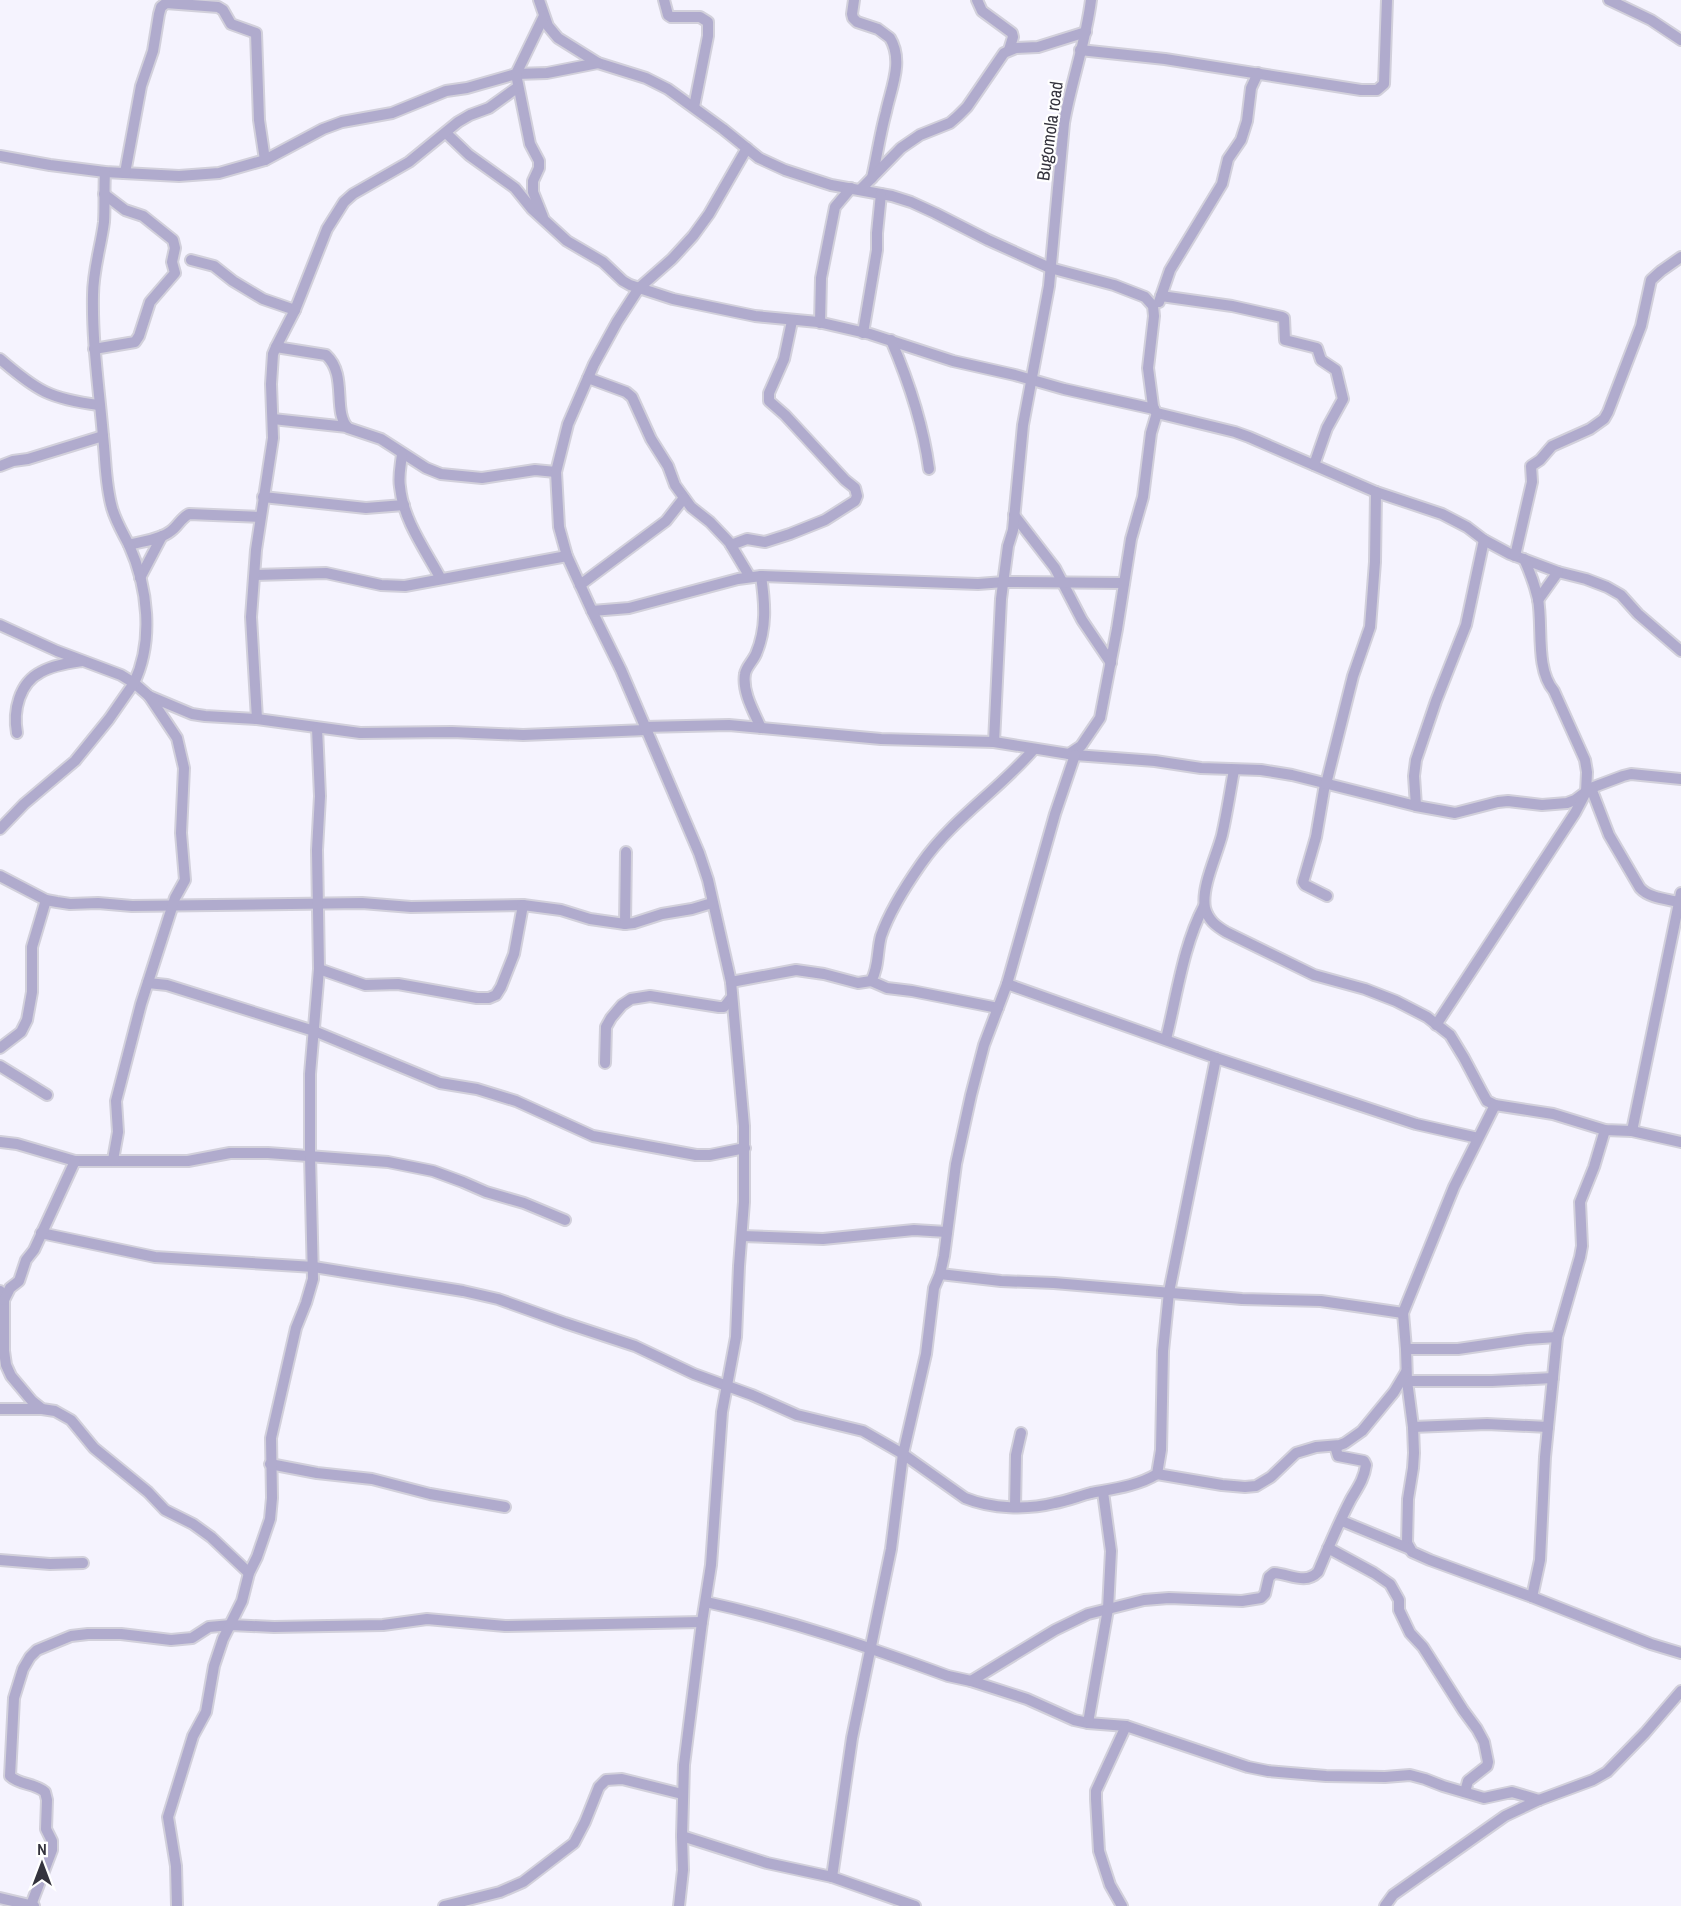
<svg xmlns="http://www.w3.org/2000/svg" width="1681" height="1906" font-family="'Archivo Narrow',sans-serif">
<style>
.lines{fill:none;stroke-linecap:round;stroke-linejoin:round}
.minor-casing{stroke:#d2d0db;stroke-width:14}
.minor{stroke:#b0abcd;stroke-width:10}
.labels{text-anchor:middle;stroke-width:4.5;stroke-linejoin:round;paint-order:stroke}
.street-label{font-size:18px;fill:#34333d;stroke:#fff}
</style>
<rect width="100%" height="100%" fill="#f5f3fe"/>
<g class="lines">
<defs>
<g id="minor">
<path d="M539 0 548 26 558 38 598 63 646 78 668 89 723 129 759 158 785 170 831 185 892 196 911 202 935 213 988 240 1050 268 1114 285 1145 297 1153 306 1154 316 1148 368 1153 406 1155 411 1157 413 1235 432 1249 437 1376 492 1442 514 1467 527 1484 540 1510 554 1558 572 1586 579 1607 587 1621 595 1638 614 1681 651"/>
<path d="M664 0 668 15 671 17H700L708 22V36L694 107"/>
<path d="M854 0 852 14 853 18 857 22 878 29 890 38C904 61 891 88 886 112 880 134 877 156 872 178"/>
<path d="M977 0 982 11 1012 33 1013 37 1009 50"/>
<path d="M1609 0 1651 20 1681 40"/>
<path d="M1080 50 1165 59 1361 90H1377L1384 84 1387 0"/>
<path d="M446 133 469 155 515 188 532 209 567 241 603 262 623 281 630 285 673 299 755 316 818 322 870 334 953 361 1015 375 1064 389 1154 409"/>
<path d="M0 156 50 165 105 172 179 176 219 173 265 160 323 129 342 122 392 113 446 91 467 88 516 74 547 73 598 63"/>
<path d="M125 173 141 86 153 51 159 14 161 7 166 3 218 7 223 10 231 24 256 33 259 120 265 160"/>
<path d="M860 190 901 148 920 135 950 123 958 116 967 107 1004 53 1016 48 1038 47 1086 32"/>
<path d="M543 217 533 192V181L539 168V161L530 144 516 74 544 16"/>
<path d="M191 260 214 266 233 281 263 299 295 310"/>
<path d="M1161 296 1232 306 1282 317 1284 318 1285 340 1317 348 1321 360 1336 370 1343 399 1327 428 1314 465"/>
<path d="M1159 302 1170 270 1222 184 1228 159 1241 140 1247 121 1251 88 1258 73"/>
<path d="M820 323 821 278 835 207 851 188"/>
<path d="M863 333 877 250V233L881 194"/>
<path d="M891 340C909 382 923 423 929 469"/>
<path d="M276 347 326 355C348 375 332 411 348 428L381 439 426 468 441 474 482 478 535 470 556 472"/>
<path d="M94 349 135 342 139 336 150 302 175 273 172 262 175 248 173 240 143 216 125 210 104 194"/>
<path d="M0 359C37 391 50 399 99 405"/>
<path d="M588 378 626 392 632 397 651 439 668 466 675 485 691 507 710 522 729 542 750 577"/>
<path d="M273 419 347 427"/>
<path d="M402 454C401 465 398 476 400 487 403 520 426 551 441 579"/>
<path d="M0 466 13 461 28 459 103 436"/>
<path d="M263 497 366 508 404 505"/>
<path d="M1014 515 1055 568 1082 620 1111 663"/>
<path d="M129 545C142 541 160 540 171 531 178 526 181 518 189 514L260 517"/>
<path d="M731 545 747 539 765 542 790 534 825 520 855 501 857 496 855 488 845 480 785 415 769 401V393L784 359 792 321"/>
<path d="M1515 556 1532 482 1531 466 1540 460 1552 446 1590 429 1604 419 1608 412 1641 326 1651 280 1661 271 1681 257"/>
<path d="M255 575 326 573 381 585 405 586 567 556"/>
<path d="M761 576C765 603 767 628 756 654 753 661 746 667 745 674 742 692 754 712 761 728"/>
<path d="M140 578 162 536"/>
<path d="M580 585 666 521 684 498"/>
<path d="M1538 600 1558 572"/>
<path d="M592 611 629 608 738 579 761 576 978 584 1004 582 1124 583"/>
<path d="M0 625 57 651 121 675 134 683 149 696 192 714 205 716 257 719 360 733 452 732 523 735 646 730"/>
<path d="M257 719 251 617 256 550 273 438 271 384 273 354 276 347 295 310 327 229 344 202 353 194 409 162 458 122 470 115 489 108 518 87"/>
<path d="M644 727 729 725 881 739 994 742 1075 755 1155 761 1201 768 1261 770 1292 775 1416 806 1455 813 1498 802 1508 801 1542 805 1567 803 1575 800 1591 788 1623 776 1631 774 1681 779"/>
<path d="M17 733C13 711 19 683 41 672 53 665 69 663 82 661"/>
<path d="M994 742 1001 599 1008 546 1013 530 1023 425 1049 286 1064 123C1071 82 1086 42 1091 0"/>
<path d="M1069 754 1081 746 1100 718 1117 629 1131 539 1143 497 1151 433 1157 413"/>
<path d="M1234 770C1230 792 1227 813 1222 835 1217 855 1201 887 1205 908 1208 920 1216 926 1226 932L1314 975 1365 989 1396 1001 1427 1017 1450 1035 1464 1058 1482 1092 1487 1101 1495 1105 1553 1114 1605 1130 1632 1131 1681 1142"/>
<path d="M1325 784 1316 837 1303 882 1305 885 1327 896"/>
<path d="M1326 784 1353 676 1370 627 1375 562 1376 492"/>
<path d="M1591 788 1609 835 1640 888C1649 898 1666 899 1679 902"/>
<path d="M1416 806 1414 776 1416 760 1436 701 1466 625 1484 540"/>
<path d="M0 829 24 804 75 761 109 719 134 683C154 641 148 587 129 545 123 533 116 522 112 508 105 483 106 461 103 436 99 389 92 342 93 295 93 270 101 246 104 222 105 206 104 189 105 172"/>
<path d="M0 876 46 900 57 902 70 904 98 903 132 906 362 903 411 907 523 905 561 910 590 919 625 924 634 923 662 914 692 909 712 903"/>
<path d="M625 924 626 852"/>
<path d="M319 969 365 985 398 984 477 998H489L496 995 501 987 514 954 523 905"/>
<path d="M871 981 887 988 912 991 998 1008"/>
<path d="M731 982 796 970 824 974 858 983 871 981C879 968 877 950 881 936 889 913 907 884 921 864 952 819 999 790 1034 749"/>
<path d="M148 983 167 985 314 1031 440 1083 477 1089 516 1101 593 1136 696 1155H710L745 1148"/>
<path d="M1007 984 1216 1058 1416 1124 1478 1138"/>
<path d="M1436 1025 1575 813 1586 792 1587 772 1585 760 1554 691C1535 669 1543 626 1538 599 1535 586 1530 572 1524 559"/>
<path d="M1166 1039C1177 995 1183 946 1204 906"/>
<path d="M0 1048 21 1032 27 1020 32 992V947L46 900"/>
<path d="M605 1063 606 1027 611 1018 622 1005 631 999 650 996 719 1007H724L732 997"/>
<path d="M0 1066 47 1095"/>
<path d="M1495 1105 1454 1187 1403 1313 1406 1349 1407 1381 1413 1427 1414 1453 1413 1468 1408 1499 1407 1543 1412 1552 1430 1560 1532 1597 1651 1644 1681 1653"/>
<path d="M1632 1131 1681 893"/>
<path d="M0 1142 17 1144 75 1161H188L230 1153H268L388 1162 433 1171 463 1182 486 1192 524 1203 565 1220"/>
<path d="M113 1160 118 1132 116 1101 141 1004 175 898 185 880 181 833 184 768 177 738 149 696"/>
<path d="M41 1233 155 1257 314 1267 463 1291 498 1299 565 1323 635 1346 694 1374 752 1395 797 1415 863 1431 903 1454 965 1498C992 1509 1027 1510 1055 1503 1067 1501 1079 1496 1091 1493 1112 1489 1138 1486 1157 1474L1161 1450 1163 1351 1169 1292 1216 1058"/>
<path d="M742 1236 823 1239 914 1230 947 1232"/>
<path d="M940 1274 1001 1281 1054 1283 1242 1299 1321 1301 1403 1313"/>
<path d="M0 1291 4 1300V1351L6 1365 11 1376 32 1401 42 1409 55 1411 71 1420 94 1448 148 1492 165 1510 193 1524 211 1537 249 1573"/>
<path d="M4 1300 10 1288 19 1281 26 1260 34 1250 75 1161"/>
<path d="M1406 1349H1458L1527 1339 1557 1337"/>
<path d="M1407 1381H1492L1553 1378"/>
<path d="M0 1409H42"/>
<path d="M1413 1427 1487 1424 1548 1427"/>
<path d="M270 1464 317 1473 372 1479 430 1494 505 1507"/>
<path d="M1157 1474 1222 1485 1245 1487 1256 1486 1271 1477 1296 1453 1316 1447 1340 1445 1345 1443 1362 1431 1394 1392 1406 1372"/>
<path d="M1015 1507 1016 1455 1021 1433"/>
<path d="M1342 1521 1410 1549"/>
<path d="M1328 1548 1374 1573 1390 1584 1399 1600V1610L1410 1633 1423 1647 1463 1710 1477 1729 1484 1742 1488 1762 1487 1766 1468 1781 1465 1792"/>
<path d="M0 1560 50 1564 83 1563"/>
<path d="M1532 1597 1540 1560 1545 1457 1557 1337 1580 1257 1582 1246 1580 1202 1594 1167 1605 1130"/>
<path d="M706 1602C789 1620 869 1647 948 1676L971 1681 1027 1699 1074 1720 1088 1723 1126 1726 1248 1767 1268 1771 1326 1776 1385 1777 1410 1775 1425 1779 1443 1786 1484 1798 1512 1792 1539 1800"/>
<path d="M971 1681 1055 1630 1088 1614 1144 1600 1169 1598 1242 1601 1261 1598 1265 1594 1269 1577 1274 1573C1290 1574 1305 1585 1318 1572 1328 1548 1339 1522 1351 1499 1358 1487 1364 1479 1366 1465L1364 1461 1338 1456 1335 1446"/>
<path d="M1088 1723 1108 1609 1111 1551 1103 1492"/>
<path d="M682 1836 767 1863 832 1877 915 1906"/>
<path d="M832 1877 852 1738 891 1549 903 1454 926 1354 934 1288 940 1274 944 1256 956 1164 971 1095 984 1045 1007 984 1055 814 1075 755"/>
<path d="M0 1898 34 1906"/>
<path d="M31 1905 52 1850V1841L46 1829 47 1800 45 1792C35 1783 19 1785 10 1776L14 1698 23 1669 30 1657 37 1650 71 1636 88 1634H121L171 1640 192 1638 209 1627 231 1625 274 1627 383 1625 427 1619 505 1626 702 1622"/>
<path d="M177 1906 176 1866 168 1817 193 1736 206 1712 214 1666 223 1639 242 1601 249 1573 257 1557 270 1519 272 1498 271 1438 296 1328 306 1303 313 1279 310 1156V1074L319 969 317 850 320 796 317 728"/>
<path d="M444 1906 500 1892 523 1882 574 1843 585 1822 599 1787 606 1780 622 1779 682 1794"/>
<path d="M679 1906 683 1870 682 1836 684 1765 702 1622 711 1565 722 1412 736 1337 739 1266 744 1202V1126L731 982 708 880 699 853 621 670 592 611 567 556 559 527 556 472 568 424 594 364 617 322 639 288 672 259 693 236 709 214 747 148"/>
<path d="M1122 1906 1110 1885 1099 1851 1096 1799V1791L1126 1726"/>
<path d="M1385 1906 1393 1895 1505 1816 1539 1800 1593 1780 1607 1772 1645 1733 1681 1691"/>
</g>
</defs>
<use href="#minor" class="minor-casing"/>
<use href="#minor" class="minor"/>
</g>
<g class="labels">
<g class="street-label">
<text transform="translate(1050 131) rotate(-82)" y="6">Bugomola road</text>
</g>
</g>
<g transform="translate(42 1864)" stroke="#ffffff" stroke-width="4.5" paint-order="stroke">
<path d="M0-4.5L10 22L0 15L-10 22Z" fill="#34333d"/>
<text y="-9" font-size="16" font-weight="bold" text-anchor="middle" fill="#34333d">N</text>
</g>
</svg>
